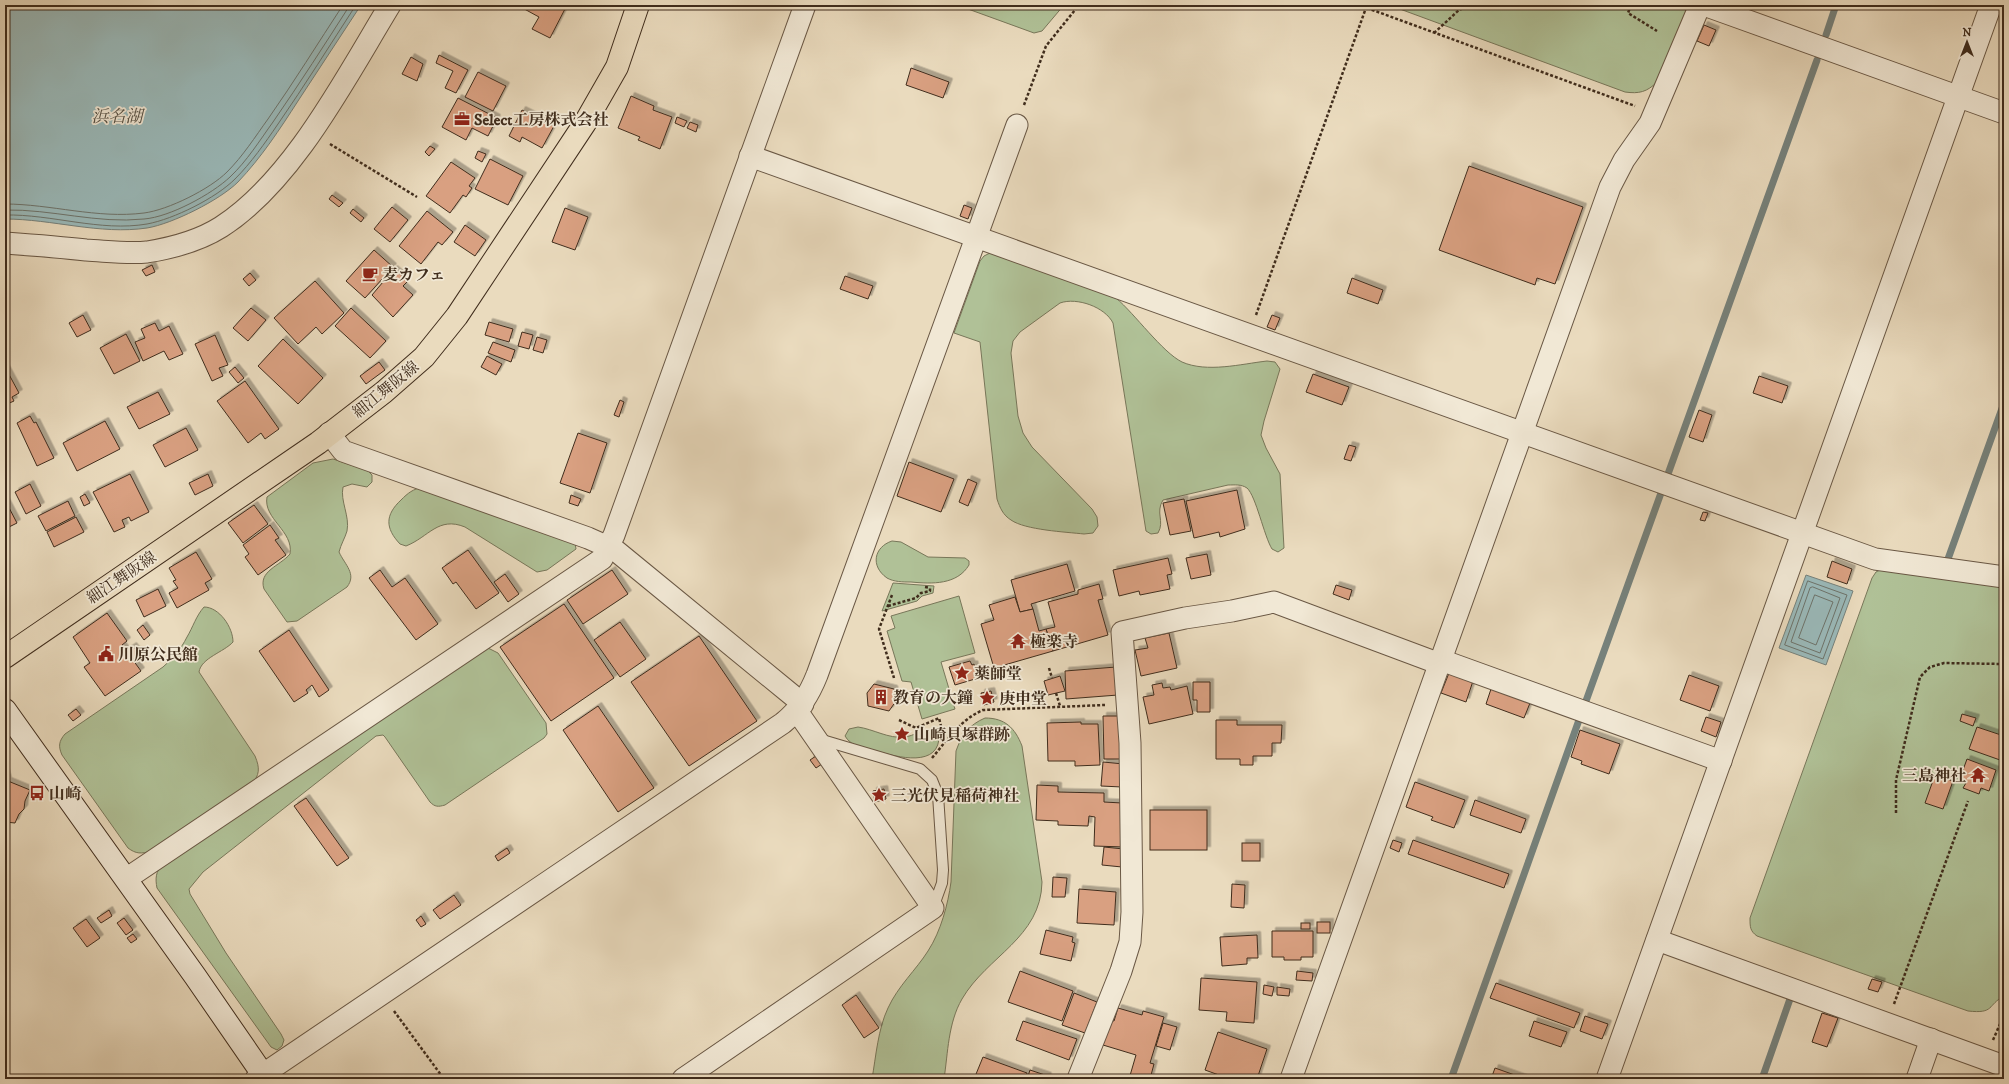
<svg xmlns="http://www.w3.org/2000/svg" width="2009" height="1084" font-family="'IM FELL DW Pica','Noto Serif JP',serif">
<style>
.green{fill:#b0c197;stroke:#78775a}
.water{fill:#9ab9b9;stroke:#76817b}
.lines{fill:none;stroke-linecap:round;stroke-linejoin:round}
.shore{stroke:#6d736b;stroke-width:1}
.stream{stroke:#76817b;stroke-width:7}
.building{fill:#d9a081;stroke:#402d1d;filter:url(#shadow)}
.lane-casing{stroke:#6a5845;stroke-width:12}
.street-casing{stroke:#6a5845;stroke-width:23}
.secondary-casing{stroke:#402d1d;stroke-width:24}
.primary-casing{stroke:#402d1d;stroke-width:24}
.path{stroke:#402d1d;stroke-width:2.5;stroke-dasharray:3 2;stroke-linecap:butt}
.lane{stroke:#f1e8d5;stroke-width:10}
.street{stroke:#f1e8d5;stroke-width:21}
.secondary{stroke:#f1e8d5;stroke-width:22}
.primary{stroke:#eadbbe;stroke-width:22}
.labels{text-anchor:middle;stroke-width:3.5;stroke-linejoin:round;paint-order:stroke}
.poi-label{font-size:16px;font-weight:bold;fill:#402d1d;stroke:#f1e8d5;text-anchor:start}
.street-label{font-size:16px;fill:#402d1d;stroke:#f1e8d5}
.water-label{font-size:17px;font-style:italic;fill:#565044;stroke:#f1e8d5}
</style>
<defs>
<filter id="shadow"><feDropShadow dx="3.5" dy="-3.5" stdDeviation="0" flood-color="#0004"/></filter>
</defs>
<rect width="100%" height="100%" fill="#eadbbe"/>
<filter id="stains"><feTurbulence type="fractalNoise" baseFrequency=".005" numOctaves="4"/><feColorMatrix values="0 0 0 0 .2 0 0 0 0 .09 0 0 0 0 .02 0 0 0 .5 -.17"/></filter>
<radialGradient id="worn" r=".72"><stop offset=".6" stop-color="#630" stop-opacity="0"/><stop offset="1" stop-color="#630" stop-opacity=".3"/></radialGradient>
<g class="green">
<path d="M957 5H1064L1042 31 1034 33Z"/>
<path d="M1389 5H1690L1657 82C1647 92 1639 94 1625 92Z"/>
<path d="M990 253 998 254 1116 298C1135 314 1162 352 1182 362 1207 373 1241 364 1267 361L1275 362 1280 369 1264 421 1261 435 1266 448 1280 474 1284 548 1278 552 1272 549C1264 536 1256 496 1247 488 1241 484 1235 485 1228 485L1163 500C1155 513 1165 521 1158 533L1151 534 1146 531 1113 323C1105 307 1077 297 1060 303L1020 332 1013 341 1011 353 1018 416 1023 433 1032 447 1092 509 1097 517 1098 526 1093 533 1084 534C1066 532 1025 530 1011 520 1003 515 1000 508 997 499L980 342 954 333 980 261 984 256Z"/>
<path d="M333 459 367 470 372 475V482L367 487 352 484 343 487C340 501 350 516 347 531 345 538 341 544 339 552 345 565 357 574 347 587L297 621 287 622 264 589C258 571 280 566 290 554 294 531 263 519 267 497L313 463Z"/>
<path d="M423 487 575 543 576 549 547 570 537 572 465 527C438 516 429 537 406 546L400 544C385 528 385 515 401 500 408 493 413 489 423 487Z"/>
<path d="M892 541 901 542 928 557 965 558 969 561V565C957 585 932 584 911 582 903 582 894 582 887 578 870 566 874 547 892 541Z"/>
<path d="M1882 569 2004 585V996C1987 1005 1995 1014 1968 1011L1757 936C1750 931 1750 927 1750 918L1872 578 1876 572Z"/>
<path d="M893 583 934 586 933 593 922 596 917 601 882 611Z"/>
<path d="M959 596 975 653 941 662 955 709 922 719 911 682 902 681 887 631 895 628 891 616Z"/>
<path d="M204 607C219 607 233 627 233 642 224 652 201 658 199 672L255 756C260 768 260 775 251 785L152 851C141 854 136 854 128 848L62 755C58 746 59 741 65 734L163 667C173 658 181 649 187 637 193 627 196 616 204 607Z"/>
<path d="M488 648 498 653 546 723 547 734 544 738 445 805C438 807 435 807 430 802L385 737 383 735 376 736 203 872 189 889 190 894 226 953 281 1034 284 1040 282 1046 277 1050 271 1047 157 888C155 878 156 872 162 864Z"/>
<path d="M985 718C1005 718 1015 728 1022 746L1042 882C1041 938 987 956 962 999 948 1023 948 1053 944 1079H872C876 1056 878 1029 888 1008 898 986 916 970 928 951 941 931 948 904 951 882L956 751C962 734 969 725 985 718Z"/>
<path d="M858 727C873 729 889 739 904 737 918 736 926 723 939 734 941 769 896 757 877 751 866 748 851 747 845 736L849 729Z"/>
</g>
<g class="water">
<path d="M5 5H361C340 37 319 69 298 101 280 129 261 158 238 182 220 200 172 224 147 228 100 235 52 219 5 219Z"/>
<path d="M1806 575 1853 591 1826 665 1779 648Z"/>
</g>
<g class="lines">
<g class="shore">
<path d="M5 204C51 204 97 219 144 213 168 210 210 189 227 172 243 156 255 137 268 119 294 82 318 43 343 5"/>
<path d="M5 210C52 209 97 224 144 219 170 217 212 194 230 177 247 161 260 140 273 122 300 83 325 44 350 5"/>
<path d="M5 215C52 214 100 232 147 224 174 219 216 198 235 179 251 163 265 143 278 124 305 85 330 45 356 5"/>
<path d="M1808 581 1847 595 1823 659 1785 645Z"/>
<path d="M1813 587 1840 598 1820 653 1791 642 1810 588Z"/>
<path d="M1815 595 1833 602 1816 645 1799 638Z"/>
</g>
<g class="stream">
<path d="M1826 35 1836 5"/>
<path d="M1668 474 1817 60"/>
<path d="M1948 559 2004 403"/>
<path d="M1586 701 1661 493"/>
<path d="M1451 1079 1579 720"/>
<path d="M1762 1079 1790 999"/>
</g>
</g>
<g class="building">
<path d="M517 5H562L566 7 550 38 532 29 539 17Z"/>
<path d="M1704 25 1716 30 1709 46 1697 41Z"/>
<path d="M439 55 468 70 456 93 445 88 453 71 436 63Z"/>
<path d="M411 57 423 64 417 81 402 74Z"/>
<path d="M911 68 949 82 943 98 906 85Z"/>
<path d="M478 72 506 86 493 111 465 97Z"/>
<path d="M631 96 654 106 653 110 672 117 660 149 638 140 640 137 618 128Z"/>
<path d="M458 98 497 118 488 136 472 128 466 140 442 127Z"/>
<path d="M522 110 554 126 542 148 522 137 520 142 509 136Z"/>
<path d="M677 117 687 121 684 127 675 123Z"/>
<path d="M690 122 698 125 696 132 687 128Z"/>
<path d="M430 146 435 149 429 156 425 152Z"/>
<path d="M478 151 486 154 482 162 475 158Z"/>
<path d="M490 159 523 176 508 205 475 189Z"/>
<path d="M451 162 475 178 469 186 472 188 466 197 463 195 450 213 426 196Z"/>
<path d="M1469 166 1583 207 1555 284 1537 278 1535 285 1439 250Z"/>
<path d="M332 195 343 203 339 207 329 199Z"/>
<path d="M964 205 972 208 968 219 960 216Z"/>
<path d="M392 207 408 220 390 242 374 229Z"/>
<path d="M565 208 588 217 575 250 552 242Z"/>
<path d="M353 209 364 218 361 222 350 213Z"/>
<path d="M427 211 453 232 442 245 438 242 421 264 399 246Z"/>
<path d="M465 225 486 240 475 256 454 242Z"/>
<path d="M374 250 393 267 365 298 346 281Z"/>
<path d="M152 265 155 272 146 276 142 270Z"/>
<path d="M394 269 408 281 403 286 413 295 393 317 372 295Z"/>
<path d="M250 273 256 280 249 286 243 279Z"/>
<path d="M845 276 873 286 868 299 840 289Z"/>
<path d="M1352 278 1383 290 1378 304 1347 293Z"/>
<path d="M315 281 344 313 322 334 316 327 298 344 274 318Z"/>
<path d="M251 308 266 320 248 341 233 328Z"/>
<path d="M351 308 386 341 370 358 335 326Z"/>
<path d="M83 315 91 330 77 337 69 323Z"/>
<path d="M1272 315 1280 318 1275 330 1267 327Z"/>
<path d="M489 322 513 329 509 342 485 335Z"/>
<path d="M155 323 159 331 169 326 183 354 169 360 164 351 143 361 135 342 145 338 141 329Z"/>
<path d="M522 332 533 335 529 349 518 346Z"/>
<path d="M126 334 140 361 114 374 100 348Z"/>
<path d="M215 335 228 365 219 368 223 376 212 381 195 344Z"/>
<path d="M537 337 547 340 543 353 533 350Z"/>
<path d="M283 339 323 378 298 404 258 366Z"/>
<path d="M493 342 515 350 511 362 488 353Z"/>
<path d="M487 356 502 364 496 375 481 367Z"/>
<path d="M379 362 385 370 366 384 360 376Z"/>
<path d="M5 367 19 393 12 397 14 401 5 405Z"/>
<path d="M235 367 244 378 238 383 229 372Z"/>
<path d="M1313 374 1349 387 1342 405 1306 392Z"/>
<path d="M1759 376 1788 386 1782 403 1753 393Z"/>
<path d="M245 381 279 429 265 439 261 433 248 443 217 401Z"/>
<path d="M158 392 170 414 139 429 127 407Z"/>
<path d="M620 400 624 402 619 417 614 415Z"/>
<path d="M1699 410 1712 415 1703 442 1689 437Z"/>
<path d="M30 416 34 423 36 422 54 458 37 466 17 423Z"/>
<path d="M105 421 120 449 77 471 63 443Z"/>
<path d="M186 428 198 450 165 467 153 445Z"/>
<path d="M578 433 607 443 590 493 560 483Z"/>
<path d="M1349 445 1356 447 1351 461 1344 459Z"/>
<path d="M909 462 954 479 941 512 897 496Z"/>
<path d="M130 474 149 512 131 521 129 517 122 520 125 527 114 532 93 492Z"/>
<path d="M208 474 213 486 195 495 189 483Z"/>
<path d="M968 479 977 483 968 506 959 502Z"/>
<path d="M30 484 41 506 26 514 15 492Z"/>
<path d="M1237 490 1245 529 1220 537 1219 532 1194 538 1186 501Z"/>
<path d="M85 494 90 503 84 506 80 497Z"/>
<path d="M571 495 581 499 578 506 569 503Z"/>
<path d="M1184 499 1191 531 1170 535 1163 503Z"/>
<path d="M5 500 17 523 5 529Z"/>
<path d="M68 501 75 516 46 531 38 516Z"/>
<path d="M254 505 268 524 243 543 228 523Z"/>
<path d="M1703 512 1708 513 1705 521 1700 520Z"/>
<path d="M76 517 84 532 54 547 47 532Z"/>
<path d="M270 525 279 538 275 540 286 555 258 575 245 557 249 554 243 545Z"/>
<path d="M468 550 499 593 476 609 456 582 453 584 442 568Z"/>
<path d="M196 552 212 579 205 583 209 590 177 608 169 593 178 588 173 581 176 580 169 568Z"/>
<path d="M1207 554 1211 575 1191 579 1186 558Z"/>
<path d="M1168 558 1172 574 1167 575 1170 589 1140 595 1139 591 1119 596 1113 570Z"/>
<path d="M1832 561 1852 569 1847 584 1827 577Z"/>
<path d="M1067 564 1075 591 1031 604 1033 609 1020 612 1011 580Z"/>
<path d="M380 570 392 587 405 578 438 624 416 640 369 578Z"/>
<path d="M612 570 628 594 583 624 567 600Z"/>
<path d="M505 574 519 594 508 602 494 582Z"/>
<path d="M1099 584 1103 599 1098 600 1108 635 1053 651 1046 629 1055 627 1048 602 1078 594V590Z"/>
<path d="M1336 585 1352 590 1349 600 1333 594Z"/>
<path d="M158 589 166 606 144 617 136 600Z"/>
<path d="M1015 597 1020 612 1033 609 1039 631 1046 629 1053 651 994 668 981 624 994 620 989 605Z"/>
<path d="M564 604 614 678 551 721 500 647Z"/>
<path d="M107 613 127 641 122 645 141 671 105 696 84 667 90 663 73 637Z"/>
<path d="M620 622 646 659 620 677 594 640Z"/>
<path d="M143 625 150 635 144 640 137 630Z"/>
<path d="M289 630 329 690 319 697 312 685 306 690 308 693 294 702 259 651Z"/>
<path d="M1169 633 1177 668 1141 676 1135 650 1148 648 1145 638Z"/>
<path d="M699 636 757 721 689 766 631 682Z"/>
<path d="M133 646 140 655 134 660 127 650Z"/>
<path d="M970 661 972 665 974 664 977 674 974 675 975 679 955 685 949 667Z"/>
<path d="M1116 667 1118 695 1066 699 1065 671Z"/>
<path d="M1449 673 1473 681 1466 702 1441 693Z"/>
<path d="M1689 675 1719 686 1710 711 1680 700Z"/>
<path d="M1060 676 1065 691 1048 695 1044 681Z"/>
<path d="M1193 682H1210V712H1197V700H1193Z"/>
<path d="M1162 683 1163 688 1170 687 1171 690 1187 686 1193 714 1149 724 1143 697 1154 695 1152 685Z"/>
<path d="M874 684 894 689 896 701 889 711 868 706 867 693Z"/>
<path d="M1491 689 1530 703 1524 718 1486 704Z"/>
<path d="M991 691 994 702 984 705 981 693Z"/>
<path d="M598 706 654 788 618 812 563 730Z"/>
<path d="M76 709 81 715 73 721 68 715Z"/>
<path d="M1962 714 1976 718 1973 726 1960 721Z"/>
<path d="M1103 716H1121L1123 759H1104Z"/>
<path d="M1706 717 1721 722 1716 737 1701 731Z"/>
<path d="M1216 720H1237V725H1282L1281 743H1272V756H1253V765H1240V759H1216Z"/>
<path d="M1081 722V724H1098L1100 765 1075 766V761H1048L1047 723Z"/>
<path d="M1977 727 2004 736V750L2000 760 1969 749Z"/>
<path d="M1580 730 1620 744 1609 774 1581 764 1582 761 1571 757Z"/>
<path d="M816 756 822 764 816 768 810 760Z"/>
<path d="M1967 759 1996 770 1989 791 1981 788 1979 794 1963 788 1966 783 1959 781Z"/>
<path d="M1103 762 1124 764 1122 787 1101 786Z"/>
<path d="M5 770 8 781 30 790 25 801 24 809 19 814 15 823 5 822Z"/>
<path d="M1935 775 1953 781 1943 809 1925 803Z"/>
<path d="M1415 782 1465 800 1454 828 1431 820 1433 817 1406 807Z"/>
<path d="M1037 785 1058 786V792L1104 793V802L1122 803 1124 847 1094 846 1095 817 1089 816 1088 826 1058 825V821L1036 820Z"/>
<path d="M884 789 886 799 875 802 873 791Z"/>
<path d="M306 798 349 858 337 866 294 806Z"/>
<path d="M1475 800 1526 819 1521 833 1470 815Z"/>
<rect x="1150" y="810" width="57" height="40"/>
<path d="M1393 840 1402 843 1399 852 1390 848Z"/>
<path d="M1413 840 1509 874 1504 888 1408 854Z"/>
<rect x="1242" y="843" width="18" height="18"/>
<path d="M1104 847 1124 849 1122 867 1102 865Z"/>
<path d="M507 848 510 853 498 861 495 856Z"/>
<path d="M1053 877 1067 878 1065 897H1052Z"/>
<path d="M1232 884 1245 885 1244 908 1231 907Z"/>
<path d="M1079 889 1116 892 1114 925 1077 923Z"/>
<path d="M454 895 461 905 440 919 433 910Z"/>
<path d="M109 910 112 916 101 923 97 918Z"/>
<path d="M421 916 426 924 421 927 416 920Z"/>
<path d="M124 918 133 930 126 935 117 923Z"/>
<path d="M86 919 100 938 87 947 73 928Z"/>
<rect x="1317" y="922" width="13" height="11"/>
<rect x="1301" y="923" width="9" height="6"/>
<path d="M1046 930 1073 937 1072 942 1075 943 1071 961 1040 954Z"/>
<path d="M1272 931H1313V957H1301V960H1284V957H1272Z"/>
<path d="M133 934 137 939 131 943 127 938Z"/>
<path d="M1257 935 1258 958H1247V964L1222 966 1220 937Z"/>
<path d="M1020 971 1073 991 1062 1021 1008 1002Z"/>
<path d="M1297 971 1313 973 1312 981 1296 980Z"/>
<path d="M1201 978 1257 982 1254 1023 1226 1021 1227 1012 1199 1010Z"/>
<path d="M1872 979 1882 982 1878 992 1868 989Z"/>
<path d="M1496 983 1580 1013 1574 1028 1490 998Z"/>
<path d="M1264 985 1274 987 1272 996 1263 994Z"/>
<path d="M1277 987 1290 989 1289 996 1277 995Z"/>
<path d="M1074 993 1097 1002 1085 1033 1062 1025Z"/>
<path d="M856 995 879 1028 864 1038 842 1005Z"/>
<path d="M1118 1008 1142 1015 1143 1011 1164 1017 1150 1063 1154 1064 1150 1079H1129L1136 1055 1103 1045 1110 1020 1114 1021Z"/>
<path d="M1822 1013 1838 1018 1827 1047 1812 1042Z"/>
<path d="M1585 1016 1608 1024 1602 1039 1580 1031Z"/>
<path d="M1023 1021 1077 1039 1069 1060 1016 1040Z"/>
<path d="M1534 1021 1567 1032 1561 1047 1529 1036Z"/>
<path d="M1163 1023 1177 1027 1170 1050 1156 1046Z"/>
<path d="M1218 1032 1267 1049 1257 1079H1230L1205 1070Z"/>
<path d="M983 1057 1027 1073 1025 1079H974Z"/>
<path d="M1495 1068 1526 1079H1491Z"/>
<path d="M1030 1070 1048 1076 1047 1079H1027Z"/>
</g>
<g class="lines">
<defs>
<path id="lane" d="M819 739 920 769 932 780 938 795 943 870 942 883 933 908"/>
<g id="street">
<path d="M1704 5 2004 113"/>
<path d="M750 156 1875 559 2004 577"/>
<path d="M5 243C32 245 59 247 86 250 106 251 127 254 147 252 172 248 199 241 221 227 293 181 346 77 390 5"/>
<path d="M329 433 343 451 588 538 615 550 803 704"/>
<path d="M1441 660 1721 761"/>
<path d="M126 879 602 559 614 535 805 5"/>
<path d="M1657 940 2004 1066"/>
<path d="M256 1079 783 723C800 709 809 695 817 675L1017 125"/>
<path d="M683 1079 933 908 797 711"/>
<path d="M1078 1079 1121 971 1130 942 1132 912 1130 743 1122 632 1185 618 1232 611 1274 602 1440 664"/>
<path d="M1291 1079 1610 187 1624 160 1650 123 1700 5"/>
<path d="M1607 1079 1991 5"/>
<path d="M1917 1079 1931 1039"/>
</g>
<path id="secondary" d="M5 710 195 976 266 1079"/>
<path id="primary" d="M5 657 318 443 384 392 424 357 457 316 585 123 617 67 638 5"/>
</defs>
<use href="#lane" class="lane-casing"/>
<use href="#street" class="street-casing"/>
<use href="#secondary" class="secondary-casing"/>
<use href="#primary" class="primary-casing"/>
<g class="path">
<path d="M1631 5 1628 13 1657 31"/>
<path d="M1367 8 1635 106"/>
<path d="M1434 33 1459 10 1470 5"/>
<path d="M1024 105 1046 46 1079 5"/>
<path d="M330 144 417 197"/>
<path d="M1256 315 1367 5"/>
<path d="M925 587 930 588"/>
<path d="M892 595 879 629 894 678"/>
<path d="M888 606 916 598 921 593 930 591V588"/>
<path d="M1049 668 1052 678"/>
<path d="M1056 693 1060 706"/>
<path d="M899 720 916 728 939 718 945 742"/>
<path d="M932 758C948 739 960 720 983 710L1105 705"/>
<path d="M1896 813V780L1920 677 1930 667 1944 663 2004 664"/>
<path d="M1894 1004 1968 801"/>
<path d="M394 1011 444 1079"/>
<path d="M1993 1040 2004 1015"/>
</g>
<use href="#lane" class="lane"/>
<use href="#street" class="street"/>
<use href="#secondary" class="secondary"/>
<use href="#primary" class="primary"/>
</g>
<defs>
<symbol id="office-bare" viewBox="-9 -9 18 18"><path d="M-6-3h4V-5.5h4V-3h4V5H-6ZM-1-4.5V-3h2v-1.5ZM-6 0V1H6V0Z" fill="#8f2418" stroke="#f1e8d5" stroke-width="2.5" paint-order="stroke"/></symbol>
<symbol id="cafe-bare" viewBox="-9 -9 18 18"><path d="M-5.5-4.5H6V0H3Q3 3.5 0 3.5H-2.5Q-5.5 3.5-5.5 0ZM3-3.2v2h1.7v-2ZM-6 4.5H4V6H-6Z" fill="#8f2418" stroke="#f1e8d5" stroke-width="2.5" paint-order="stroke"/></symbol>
<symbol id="temple-bare" viewBox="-9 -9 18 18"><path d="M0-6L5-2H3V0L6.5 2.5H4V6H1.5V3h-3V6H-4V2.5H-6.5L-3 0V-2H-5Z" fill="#8f2418" stroke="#f1e8d5" stroke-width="2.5" paint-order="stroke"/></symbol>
<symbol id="civic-bare" viewBox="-9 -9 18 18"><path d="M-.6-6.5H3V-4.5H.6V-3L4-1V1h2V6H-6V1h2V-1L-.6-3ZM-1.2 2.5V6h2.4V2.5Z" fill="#8f2418" stroke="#f1e8d5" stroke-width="2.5" paint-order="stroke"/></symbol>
<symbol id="sight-bare" viewBox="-9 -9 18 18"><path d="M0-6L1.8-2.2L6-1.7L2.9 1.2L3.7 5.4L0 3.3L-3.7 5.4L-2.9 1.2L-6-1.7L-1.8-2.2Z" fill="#8f2418" stroke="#f1e8d5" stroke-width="2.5" paint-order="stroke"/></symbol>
<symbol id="building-bare" viewBox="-9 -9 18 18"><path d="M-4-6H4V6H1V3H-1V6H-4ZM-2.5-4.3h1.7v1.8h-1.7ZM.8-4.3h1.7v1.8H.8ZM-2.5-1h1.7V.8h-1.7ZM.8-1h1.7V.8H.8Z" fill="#8f2418" stroke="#f1e8d5" stroke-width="2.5" paint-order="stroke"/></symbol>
<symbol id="bus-bare" viewBox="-9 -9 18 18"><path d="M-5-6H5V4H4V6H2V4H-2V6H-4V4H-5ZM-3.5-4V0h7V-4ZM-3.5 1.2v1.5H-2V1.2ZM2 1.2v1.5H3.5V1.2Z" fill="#8f2418" stroke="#f1e8d5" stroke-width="2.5" paint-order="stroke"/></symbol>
</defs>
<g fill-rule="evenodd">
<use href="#office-bare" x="451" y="108" width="22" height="22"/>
<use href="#cafe-bare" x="359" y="263" width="22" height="22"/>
<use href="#temple-bare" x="1007" y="630" width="22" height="22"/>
<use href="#civic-bare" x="95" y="643" width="22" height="22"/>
<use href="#sight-bare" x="951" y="662" width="22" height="22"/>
<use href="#building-bare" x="870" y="686" width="22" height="22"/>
<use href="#sight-bare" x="976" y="687" width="22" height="22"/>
<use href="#sight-bare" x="891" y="723" width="22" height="22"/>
<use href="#temple-bare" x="1967" y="764" width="22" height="22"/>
<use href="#bus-bare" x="26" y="782" width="22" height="22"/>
<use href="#sight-bare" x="868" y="784" width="22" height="22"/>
</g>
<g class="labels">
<g class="poi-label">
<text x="474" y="125">Select工房株式会社</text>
<text x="382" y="280">麦カフェ</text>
<text x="1030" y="647">極楽寺</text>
<text x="118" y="660">川原公民館</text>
<text x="974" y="679">薬師堂</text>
<text x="893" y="703">教育の大鐘</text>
<text x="999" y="704">庚申堂</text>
<text x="914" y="740">山崎貝塚群跡</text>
<text x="1966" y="781" text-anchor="end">三島神社</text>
<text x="49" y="799">山崎</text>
<text x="891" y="801">三光伏見稲荷神社</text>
</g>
<g class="street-label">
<text transform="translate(385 389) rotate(-39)" y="6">細江舞阪線</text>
<text transform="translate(121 577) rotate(-34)" y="6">細江舞阪線</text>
</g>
<g class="water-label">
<text x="117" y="122">浜名湖</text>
</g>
</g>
<rect width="2009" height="1084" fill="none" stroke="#eadbbe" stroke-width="20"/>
<rect x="6" y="6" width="1997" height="1072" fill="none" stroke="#402d1d" stroke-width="2"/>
<rect x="10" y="10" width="1989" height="1064" fill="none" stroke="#402d1d"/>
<g transform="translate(1967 42)" stroke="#f1e8d5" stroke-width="3" paint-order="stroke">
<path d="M0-3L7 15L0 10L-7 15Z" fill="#402d1d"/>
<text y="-6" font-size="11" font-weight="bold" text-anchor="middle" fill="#402d1d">N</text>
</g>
<rect width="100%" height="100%" filter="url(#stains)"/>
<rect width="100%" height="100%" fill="url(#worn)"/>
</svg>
